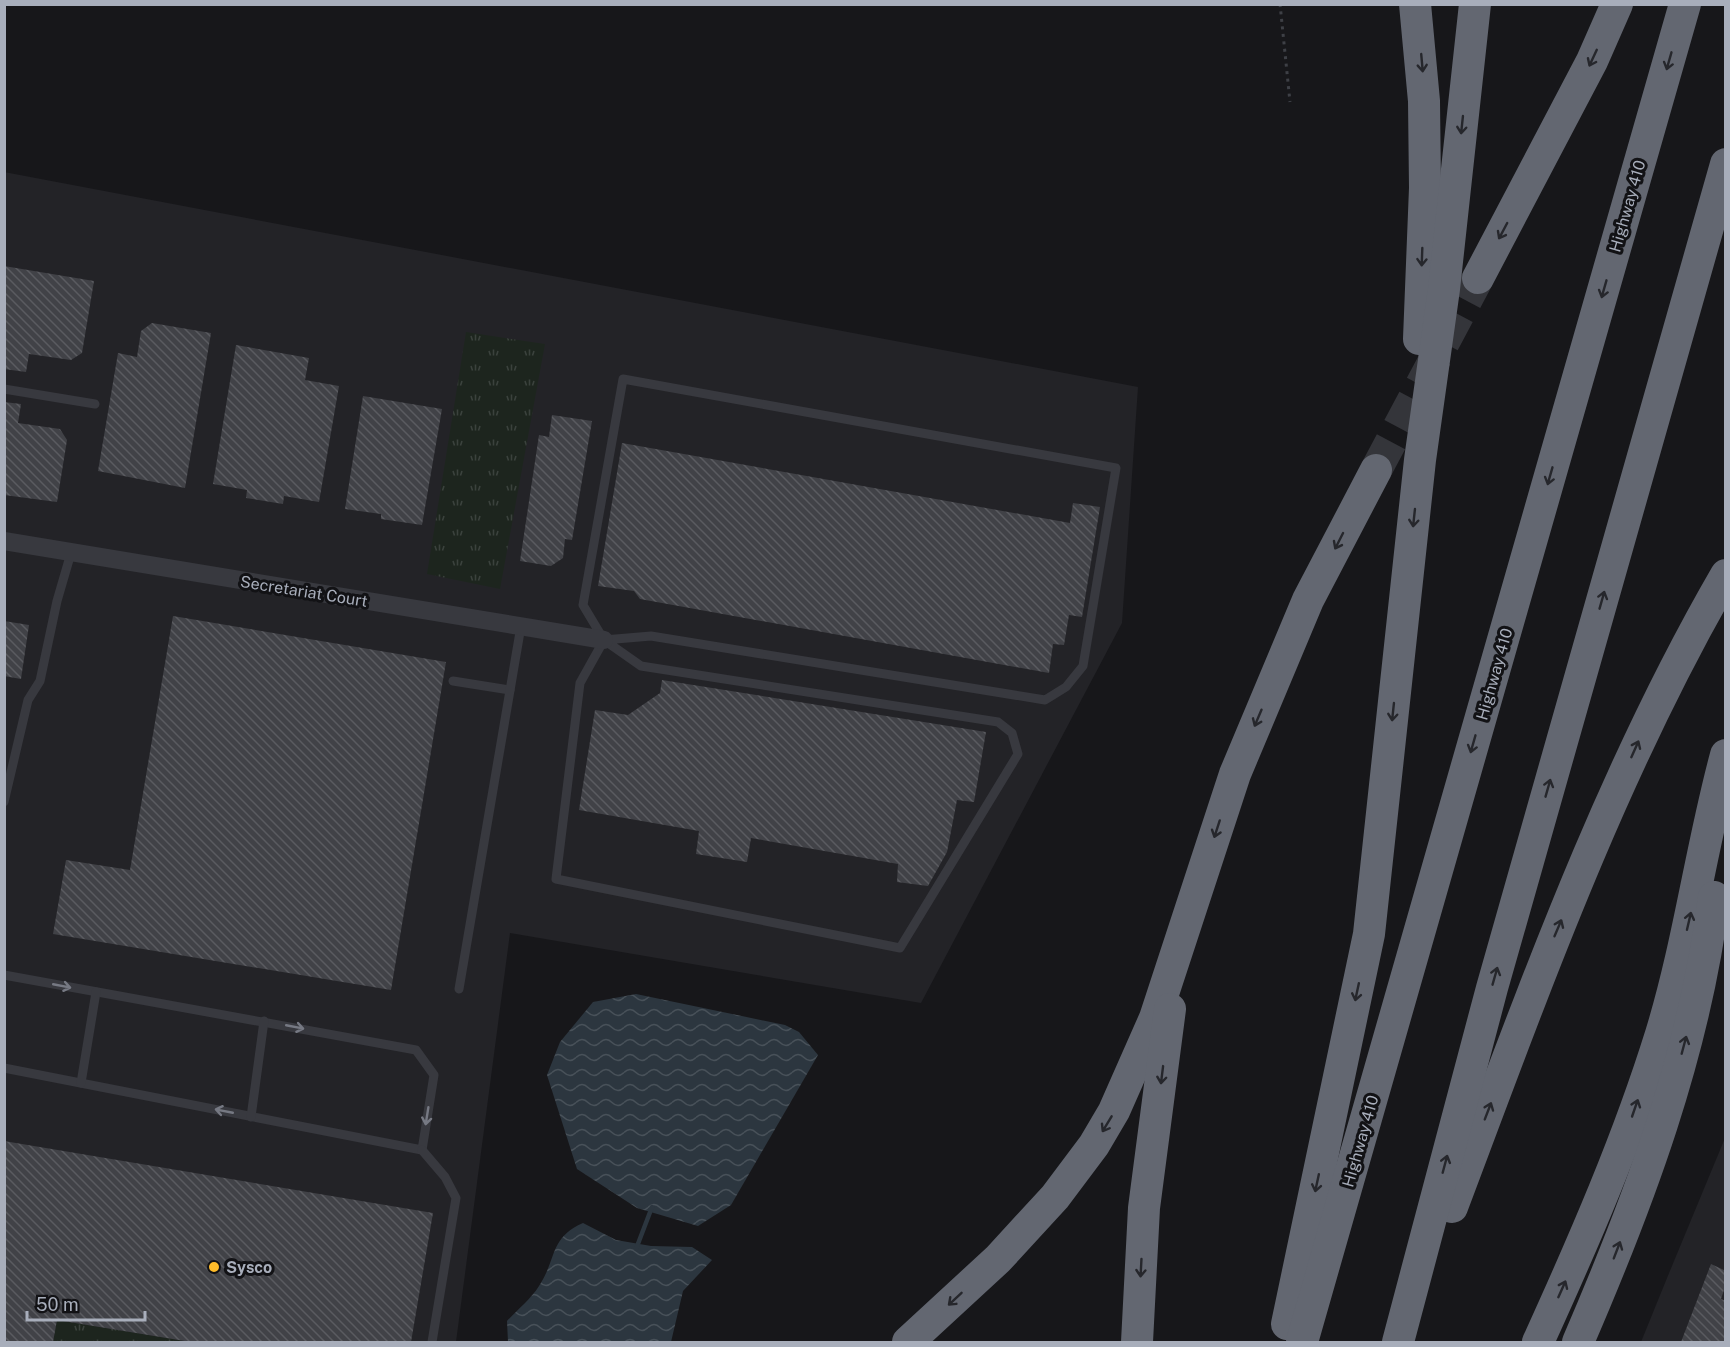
<svg xmlns="http://www.w3.org/2000/svg" width="1730" height="1347" font-family="'Public Sans',sans-serif">
<style>
.built{fill:#232327}
.grass{fill:url(#grass-tufts)}
.water{fill:url(#water-waves)}
.lines{fill:none;stroke-linecap:round;stroke-linejoin:round}
.stream{stroke:#2c363f;stroke-width:4.5}
.building{fill:url(#building-back-hatch)}
.highway-tunnel{stroke:#34353a;stroke-width:32;stroke-dasharray:32 16;stroke-linecap:butt}
.path{stroke:#3e4046;stroke-width:3;stroke-dasharray:3 4.5;stroke-linecap:butt}
.lane{stroke:#38393f;stroke-width:9}
.street{stroke:#38393f;stroke-width:18}
.highway{stroke:#636771;stroke-width:32}
.oneway{stroke:#26272c}
.oneway2{stroke:#767983}
.poi-dot{fill:#ffbc2a;stroke:#121215;stroke-width:2}
.labels{text-anchor:middle;stroke-width:6;stroke-linejoin:round;paint-order:stroke}
.street-label{font-size:16px;fill:#a8aebb;stroke:#121215}
.poi-label{font-size:16px;font-weight:bold;fill:#a8aebb;stroke:#121215;text-anchor:start}
</style>
<defs>
<pattern id="grass-tufts" width="24" height="20" patternUnits="userSpaceOnUse" patternTransform="scale(1.5)"><rect width="24" height="20" fill="#1d251e"/><path d="M3 7l-1-3M5 7V3M7 7l1-3M15 17l-1-3M17 17v-4M19 17l1-3" fill="none" stroke="#3b423d"/></pattern>
<pattern id="water-waves" width="16" height="10" patternUnits="userSpaceOnUse" patternTransform="scale(1.5)"><rect width="16" height="10" fill="#2c363f"/><path d="M0 5q4-4 8 0t8 0" fill="none" stroke="#485159"/></pattern>
<pattern id="building-back-hatch" width="6" height="6" patternUnits="userSpaceOnUse" patternTransform="scale(1.5)"><rect width="6" height="6" fill="#414247"/><path d="M-1 5l2 2M0 0l6 6M5-1l2 2" fill="none" stroke="#5a5b60"/></pattern>
</defs>
<rect width="100%" height="100%" fill="#17171a"/>
<g class="built">
<path d="M4 172 1138 387 1122 623 921 1003 510 933 456 1342H5Z"/>
<path d="M1725 1138V1342H1641L1667 1278Z"/>
</g>
<g class="grass">
<path d="M466 332 545 344 500 589 427 574Z"/>
<path d="M57 1320 191 1342H53Z"/>
</g>
<g class="water">
<path d="M636 994 785 1025 799 1032 818 1055 731 1205 698 1226 637 1208 577 1169 547 1075 560 1042 593 1002Z"/>
<path d="M583 1223 616 1240 651 1246 692 1247 712 1260 683 1291 671 1342H508L507 1321C517 1310 531 1299 539 1286 557 1259 549 1238 583 1223Z"/>
</g>
<g class="lines">
<path class="stream" d="M636 1249 652 1207"/>
</g>
<g class="building">
<path d="M4 266 94 281 82 353 71 360 29 354 26 372 4 369Z"/>
<path d="M152 323 211 333 185 488 98 471 118 353 137 357 141 331Z"/>
<path d="M236 345 309 358 305 380 339 386 319 502 284 496 283 504 246 498 247 490 213 484Z"/>
<path d="M363 396 442 409 422 525 381 519V514L345 509Z"/>
<path d="M4 402 21 404 18 423 60 429 67 440 57 502 4 495Z"/>
<path d="M552 415 592 421 572 540 565 539 563 558 551 566 520 561 539 435 549 437Z"/>
<path d="M622 443 1070 523 1073 503 1100 507 1082 617 1069 615 1064 645 1053 644 1049 673 640 599 634 591 598 586Z"/>
<path d="M173 616 446 662 391 990 53 934 66 860 130 870Z"/>
<path d="M4 621 29 625 21 679 4 676Z"/>
<path d="M662 680 986 732 974 802 957 800 947 852 928 886 897 882 898 864 751 838 747 862 696 854 699 831 579 810 595 710 628 715 660 693Z"/>
<path d="M4 1141 433 1213 411 1342H191L57 1320 53 1342H4Z"/>
<path d="M1711 1264 1726 1271V1284L1721 1299 1726 1301V1342H1681Z"/>
</g>
<g class="lines">
<path class="highway-tunnel" d="M1376 470 1478 278"/>
<path class="path" d="M1280 4 1290 102"/>
<g class="lane">
<path d="M4 389 95 404"/>
<path d="M604 640 580 683 556 879 900 948 1018 754 1012 733 998 722 641 666 604 640 583 605 623 379 1116 468 1083 666 1066 687 1045 700 651 636 604 640"/>
<path d="M453 681 510 690"/>
<path d="M4 802 28 700 40 681 57 601 71 553"/>
<path d="M4 975 416 1050 434 1075 422 1150 4 1068"/>
<path d="M459 989 521 626"/>
<path d="M81 1083 96 992"/>
<path d="M251 1117 264 1021"/>
<path d="M422 1150 445 1177 456 1198 432 1342"/>
</g>
<path class="street" d="M4 541 604 640"/>
<g class="highway">
<path d="M1415 4 1424 101 1425 188 1419 339"/>
<path d="M1478 278 1592 61 1617 4"/>
<path d="M1452 1207C1533 992 1610 775 1726 575"/>
<path d="M1287 1324 1369 934 1420 460 1444 289 1475 4"/>
<path d="M908 1342 998 1259 1055 1197 1094 1145 1114 1111 1155 1018 1235 774 1308 600 1376 470"/>
<path d="M1137 1342 1144 1208 1170 1009"/>
<path d="M1302 1342 1685 4"/>
<path d="M1398 1342 1492 988 1726 164"/>
<path d="M1538 1342C1584 1241 1628 1140 1661 1034 1689 943 1701 847 1726 755"/>
<path d="M1578 1342C1639 1201 1695 1052 1714 897"/>
</g>
</g>
<defs><path id="oneway-shaft" d="M-6 0H5M1.5-3L5.5 0L1.5 3" fill="none" stroke-width="1.6" stroke-linecap="round" stroke-linejoin="round" transform="scale(1.5)"/></defs>
<g class="oneway">
<use href="#oneway-shaft" transform="translate(1593 58) rotate(115)"/>
<use href="#oneway-shaft" transform="translate(1669 61) rotate(106)"/>
<use href="#oneway-shaft" transform="translate(1422 63) rotate(85)"/>
<use href="#oneway-shaft" transform="translate(1462 125) rotate(96)"/>
<use href="#oneway-shaft" transform="translate(1503 231) rotate(118)"/>
<use href="#oneway-shaft" transform="translate(1422 257) rotate(92)"/>
<use href="#oneway-shaft" transform="translate(1604 289) rotate(106)"/>
<use href="#oneway-shaft" transform="translate(1550 476) rotate(106)"/>
<use href="#oneway-shaft" transform="translate(1414 518) rotate(96)"/>
<use href="#oneway-shaft" transform="translate(1339 541) rotate(117)"/>
<use href="#oneway-shaft" transform="translate(1602 600) rotate(-74)"/>
<use href="#oneway-shaft" transform="translate(1393 712) rotate(96)"/>
<use href="#oneway-shaft" transform="translate(1258 718) rotate(113)"/>
<use href="#oneway-shaft" transform="translate(1473 744) rotate(106)"/>
<use href="#oneway-shaft" transform="translate(1635 749) rotate(-66)"/>
<use href="#oneway-shaft" transform="translate(1548 788) rotate(-74)"/>
<use href="#oneway-shaft" transform="translate(1217 829) rotate(108)"/>
<use href="#oneway-shaft" transform="translate(1689 921) rotate(-77)"/>
<use href="#oneway-shaft" transform="translate(1558 928) rotate(-67)"/>
<use href="#oneway-shaft" transform="translate(1495 976) rotate(-74)"/>
<use href="#oneway-shaft" transform="translate(1357 992) rotate(102)"/>
<use href="#oneway-shaft" transform="translate(1684 1045) rotate(-75)"/>
<use href="#oneway-shaft" transform="translate(1162 1075) rotate(97)"/>
<use href="#oneway-shaft" transform="translate(1635 1108) rotate(-71)"/>
<use href="#oneway-shaft" transform="translate(1488 1111) rotate(-69)"/>
<use href="#oneway-shaft" transform="translate(1107 1124) rotate(121)"/>
<use href="#oneway-shaft" transform="translate(1445 1164) rotate(-75)"/>
<use href="#oneway-shaft" transform="translate(1317 1183) rotate(102)"/>
<use href="#oneway-shaft" transform="translate(1617 1250) rotate(-69)"/>
<use href="#oneway-shaft" transform="translate(1141 1268) rotate(93)"/>
<use href="#oneway-shaft" transform="translate(1562 1289) rotate(-66)"/>
<use href="#oneway-shaft" transform="translate(955 1299) rotate(137)"/>
</g>
<g class="oneway2">
<use href="#oneway-shaft" transform="translate(62 986) rotate(11)"/>
<use href="#oneway-shaft" transform="translate(295 1027) rotate(11)"/>
<use href="#oneway-shaft" transform="translate(224 1111) rotate(-169)"/>
<use href="#oneway-shaft" transform="translate(427 1116) rotate(99)"/>
</g>
<circle class="poi-dot" cx="214" cy="1267" r="6"/>
<g class="labels">
<g class="street-label">
<text transform="translate(1627 206) rotate(-74)" y="6">Highway 410</text>
<text transform="translate(304 591) rotate(9)" y="6">Secretariat Court</text>
<text transform="translate(1494 674) rotate(-74)" y="6">Highway 410</text>
<text transform="translate(1360 1141) rotate(-74)" y="6">Highway 410</text>
</g>
<g class="poi-label">
<text x="226" y="1273">Sysco</text>
</g>
</g>
<rect width="1730" height="1347" fill="none" stroke="#a8aebb" stroke-width="12"/>
<path d="M27 1311v9h118v-9" fill="none" stroke="#a8aebb" stroke-width="3"/>
<text x="36" y="1311" font-size="18" fill="#a8aebb" stroke="#121215" stroke-width="4.5" paint-order="stroke">50 m</text>
</svg>
